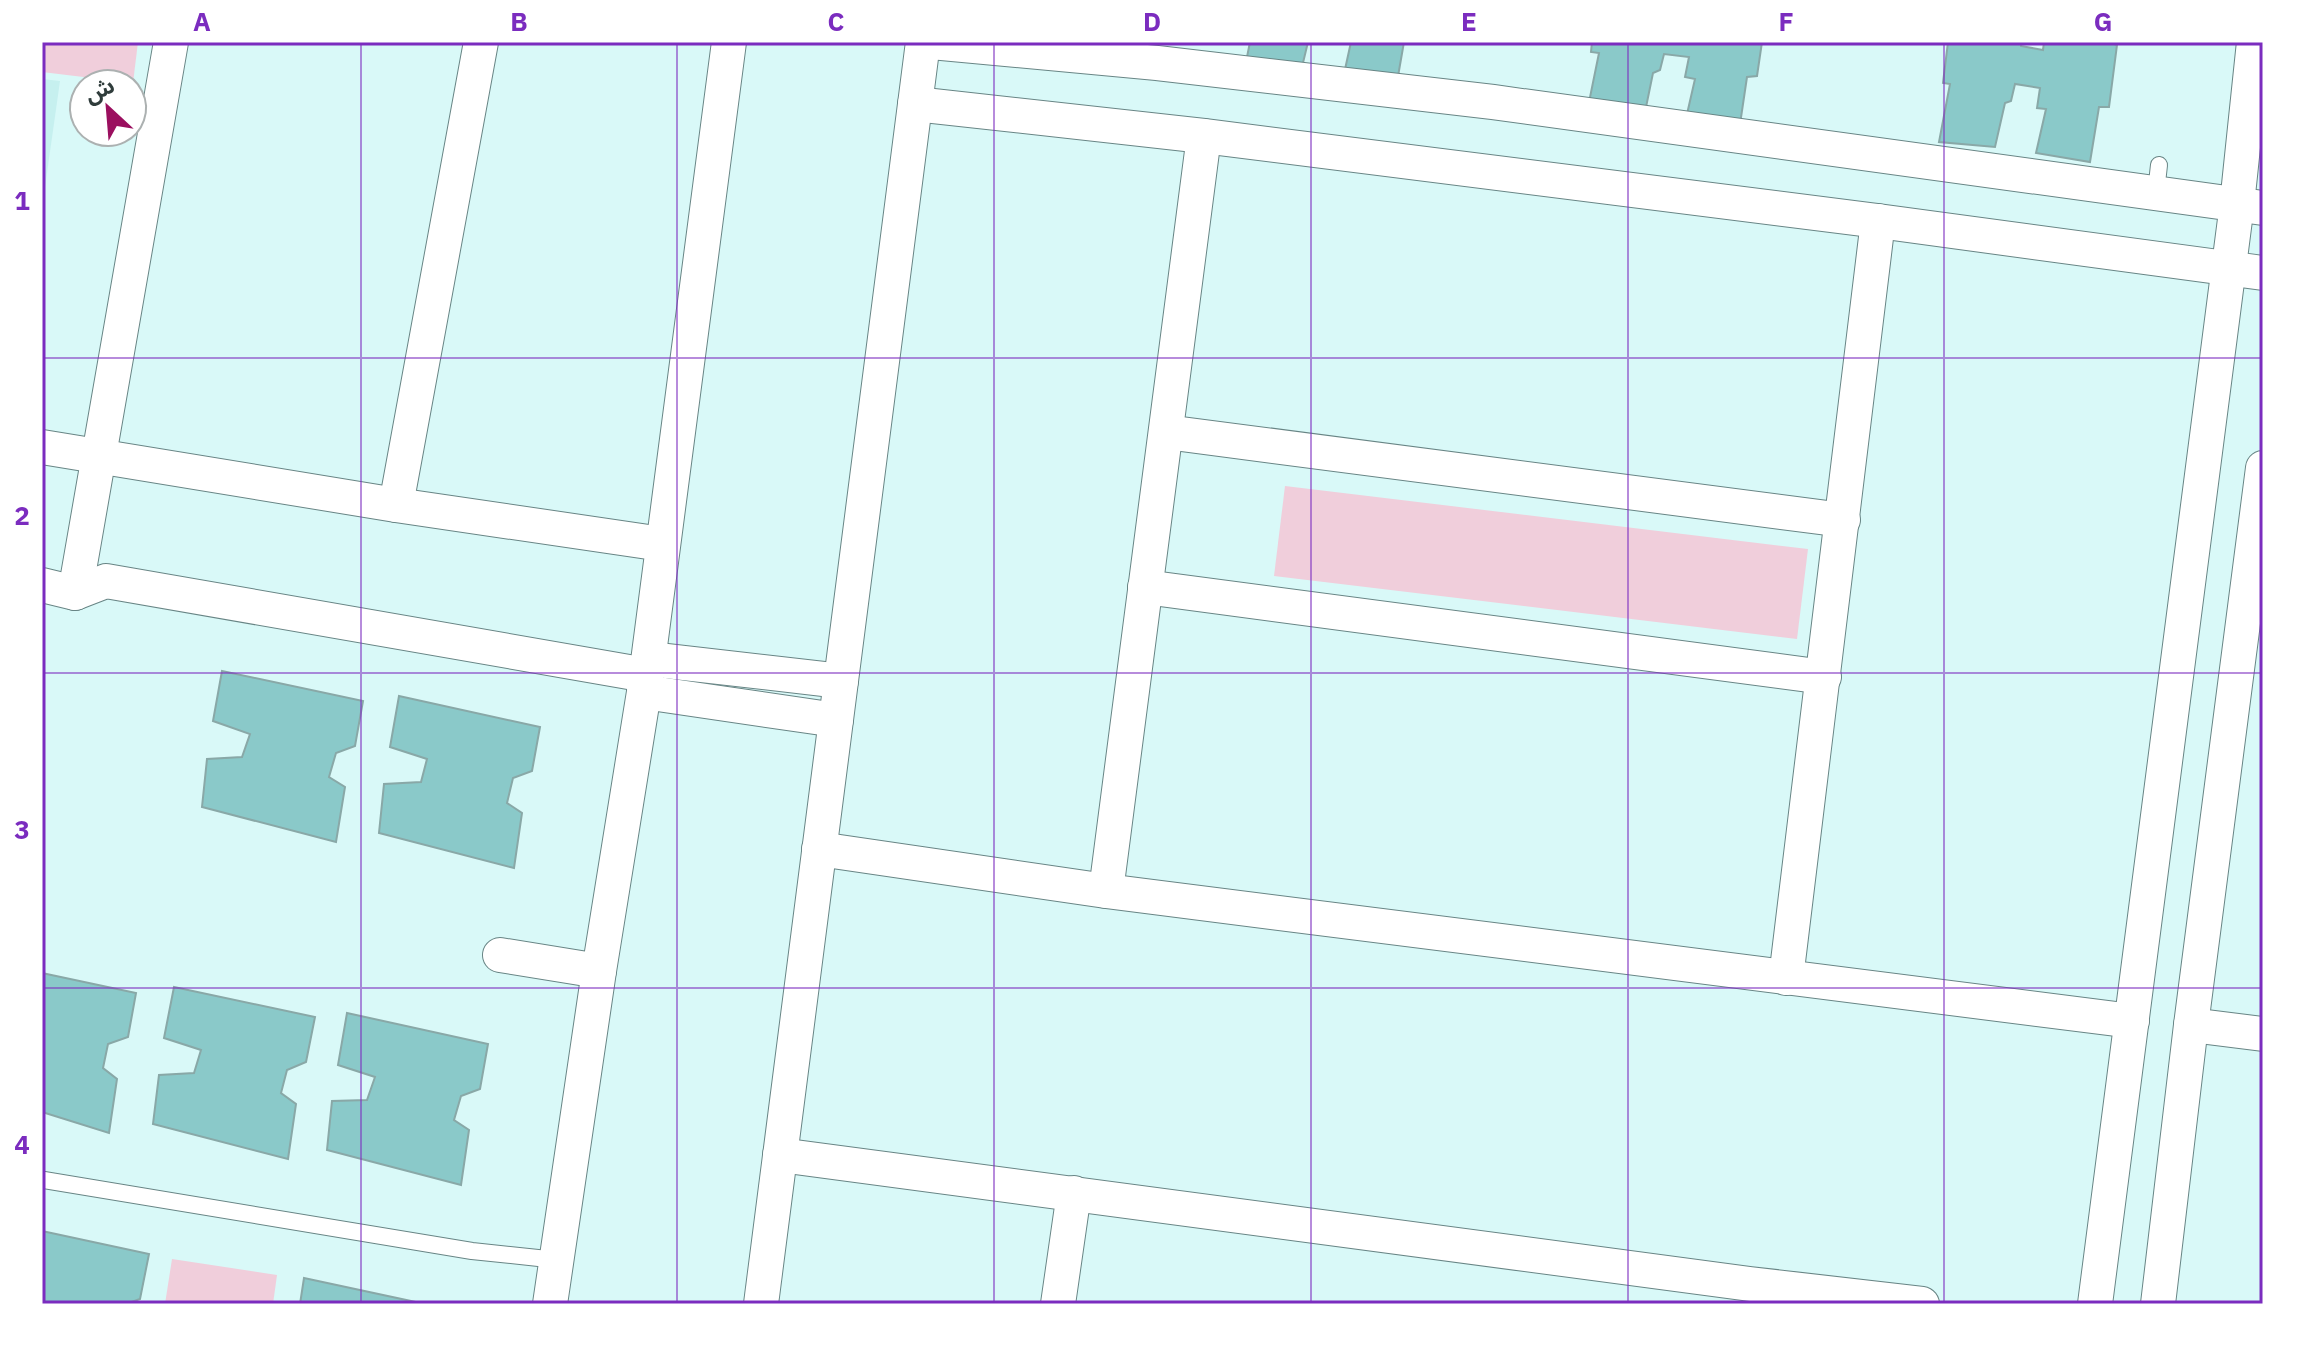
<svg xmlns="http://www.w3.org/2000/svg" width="2305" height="1346" font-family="'IBM Plex Sans','Noto Sans Arabic',sans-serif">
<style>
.built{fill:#c6f0ef}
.green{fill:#f0cedb}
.building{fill:#8ac9c9;stroke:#89a8a7;stroke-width:2}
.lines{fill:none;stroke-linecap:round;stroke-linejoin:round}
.service-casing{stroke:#688585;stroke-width:18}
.minor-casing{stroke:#688585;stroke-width:36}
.service{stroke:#fff;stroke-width:16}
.minor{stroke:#fff;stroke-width:34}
.grid{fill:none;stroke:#7b2cbf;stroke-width:2;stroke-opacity:0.55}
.neatline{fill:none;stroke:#7b2cbf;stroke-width:3}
.grid-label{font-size:26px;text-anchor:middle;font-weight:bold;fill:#7b2cbf}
</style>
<rect width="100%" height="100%" fill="#d9f9f8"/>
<path class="built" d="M42 79 60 81 42 208Z"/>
<g class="green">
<path d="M42 42H138L133 83 42 72Z"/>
<path d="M1285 486 1808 549 1797 639 1274 576Z"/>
<path d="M172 1259 277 1275 273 1304H165Z"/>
</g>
<g class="building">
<path d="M1250 42H1308L1302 67 1246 62Z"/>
<path d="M1351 42H1404L1397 82 1344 74Z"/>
<path d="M1592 42H1762L1757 76 1747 77 1739 131 1685 123 1695 79 1685 77 1689 57 1664 54 1660 70 1653 73 1644 117 1587 112 1599 53 1591 52Z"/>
<path d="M1948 42H2021V46L2043 50 2044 42H2108L2117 45 2109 107H2099L2090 162 2036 153 2046 109 2037 108 2040 88 2015 84 2011 101 2005 103 1995 147 1939 142 1950 84 1943 83Z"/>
<path d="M222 671 363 701 355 746 336 753 329 777 345 787 336 842 202 807 207 759 242 757 250 734 213 721Z"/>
<path d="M399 696 540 727 532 771 513 778 507 803 522 813 514 868 379 833 384 784 421 782 427 759 390 747Z"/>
<path d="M42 973 136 993 128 1037 108 1044 103 1068 117 1079 109 1133 42 1112Z"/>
<path d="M174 987 315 1017 306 1062 287 1070 281 1093 296 1104 288 1159 153 1124 159 1075 194 1073 201 1050 164 1038Z"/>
<path d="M347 1013 488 1044 480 1089 461 1096 454 1120 469 1130 461 1185 327 1150 332 1101 367 1100 375 1077 338 1065Z"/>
<path d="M42 1231 149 1254 140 1299 126 1304H42Z"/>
<path d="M304 1278 425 1304H300Z"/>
</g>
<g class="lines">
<defs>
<g id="service">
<path d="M2156 192 2159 165"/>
<path d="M44 1180 472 1251 557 1260"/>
</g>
<g id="minor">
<path d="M931 42 1157 63 1493 102 2263 208"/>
<path d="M915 104 1204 136 1878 221 2263 273"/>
<path d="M1166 432 1843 520"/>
<path d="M42 447 396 505 662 544"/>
<path d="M396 505 481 42"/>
<path d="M42 585 75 593 106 581 646 675"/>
<path d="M1145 587 1824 677"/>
<path d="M75 593 171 42"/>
<path d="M649 659 841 681"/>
<path d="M644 692 836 720"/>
<path d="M819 849 1106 891 2132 1021"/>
<path d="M1106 891 1204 136"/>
<path d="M500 955 599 971"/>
<path d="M1786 978 1878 221"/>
<path d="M2191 1025 2263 1034"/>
<path d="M780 1155 1750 1284 1922 1304"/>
<path d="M550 1304 599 971 644 692 729 42"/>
<path d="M761 1304 923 42"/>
<path d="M1058 1304 1074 1193"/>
<path d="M2095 1304 2237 204 2254 42"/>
<path d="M2158 1304 2191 1025 2263 468"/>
</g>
</defs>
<use href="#service" class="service-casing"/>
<use href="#minor" class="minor-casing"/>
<use href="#service" class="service"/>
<use href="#minor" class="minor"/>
</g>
<path class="grid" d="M361 42V1304M677 42V1304M994 42V1304M1311 42V1304M1628 42V1304M1944 42V1304M42 358H2263M42 673H2263M42 988H2263"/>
<rect width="2305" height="1346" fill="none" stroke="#ffffff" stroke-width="88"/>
<g transform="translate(108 108) rotate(334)"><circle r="38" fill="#ffffff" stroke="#acb1b1" stroke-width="2"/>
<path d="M0-6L14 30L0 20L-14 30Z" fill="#9b0f5f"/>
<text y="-12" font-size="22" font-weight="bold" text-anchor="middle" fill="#2f3c3b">ش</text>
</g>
<rect x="44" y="44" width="2217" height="1258" class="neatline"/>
<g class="grid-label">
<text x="202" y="31">A</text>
<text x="519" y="31">B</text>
<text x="836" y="31">C</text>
<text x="1152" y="31">D</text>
<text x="1469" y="31">E</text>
<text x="1786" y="31">F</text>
<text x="2103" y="31">G</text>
<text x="22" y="210">1</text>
<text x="22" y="525">2</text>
<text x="22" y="839">3</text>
<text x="22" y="1154">4</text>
</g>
</svg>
